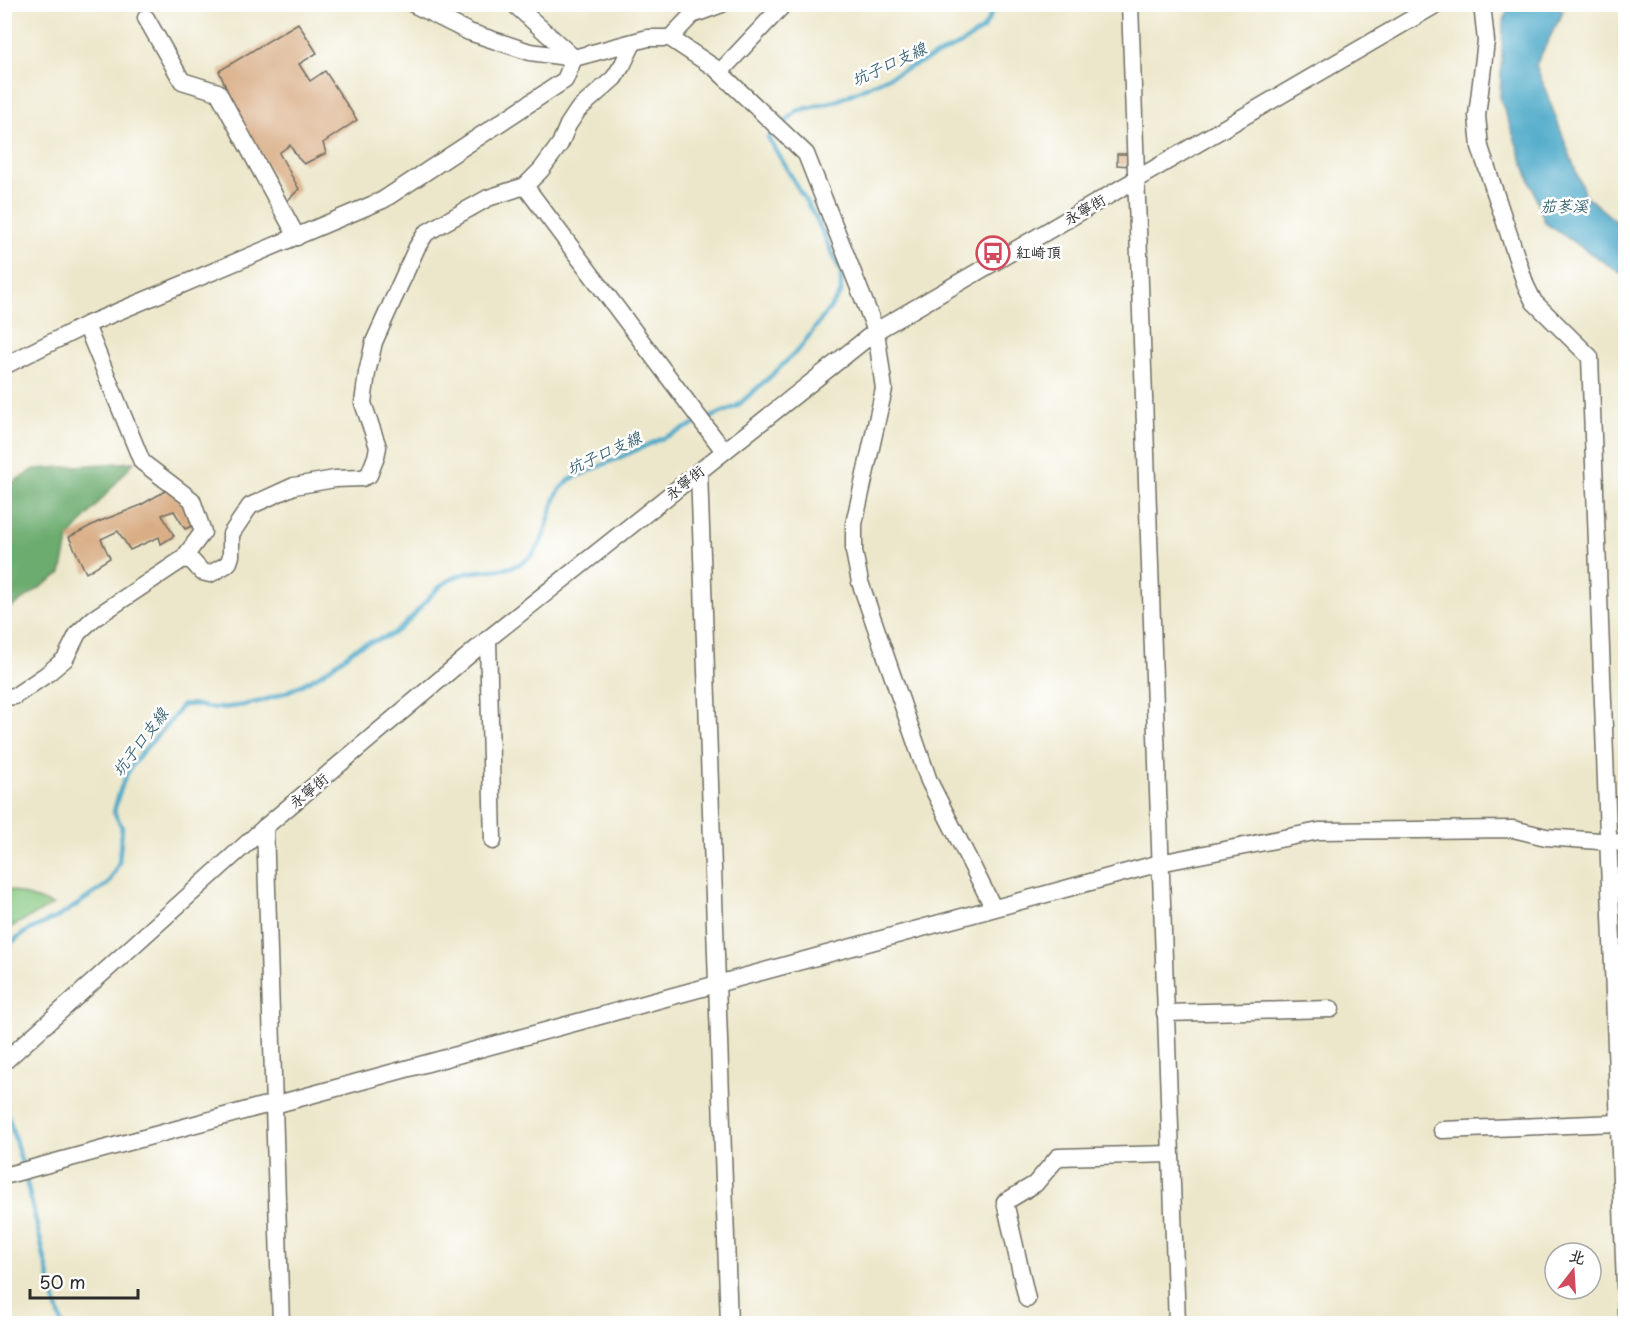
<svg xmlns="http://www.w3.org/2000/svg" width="1630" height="1328" font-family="'Playpen Sans','LXGW WenKai TC',sans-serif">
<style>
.green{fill:#85c780;stroke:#587956;stroke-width:1.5}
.forest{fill:#6cac6e;stroke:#4c6c4c;stroke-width:1.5}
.water{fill:#48a7c7;stroke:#3a6979;stroke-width:1.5}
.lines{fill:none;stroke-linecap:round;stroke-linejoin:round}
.stream{stroke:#48a7c7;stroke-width:4.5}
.building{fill:#d9ae86}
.minor-casing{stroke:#6f6d63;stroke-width:19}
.minor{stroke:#fff;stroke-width:16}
.labels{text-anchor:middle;stroke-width:5;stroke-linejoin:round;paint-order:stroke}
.street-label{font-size:15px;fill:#2b2b2b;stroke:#fff}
.poi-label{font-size:15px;fill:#2b2b2b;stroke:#fff;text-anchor:start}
.water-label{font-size:16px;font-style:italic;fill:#386371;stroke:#fff}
</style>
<rect width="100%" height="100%" fill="#fff"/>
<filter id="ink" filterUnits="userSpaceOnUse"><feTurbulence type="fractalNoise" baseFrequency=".0167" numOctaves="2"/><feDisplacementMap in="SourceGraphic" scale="12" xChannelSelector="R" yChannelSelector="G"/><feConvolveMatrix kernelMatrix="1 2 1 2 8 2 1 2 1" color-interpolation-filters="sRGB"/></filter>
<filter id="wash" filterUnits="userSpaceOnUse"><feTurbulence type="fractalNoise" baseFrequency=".008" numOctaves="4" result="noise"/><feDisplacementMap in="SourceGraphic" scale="24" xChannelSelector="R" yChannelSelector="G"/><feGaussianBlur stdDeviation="1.35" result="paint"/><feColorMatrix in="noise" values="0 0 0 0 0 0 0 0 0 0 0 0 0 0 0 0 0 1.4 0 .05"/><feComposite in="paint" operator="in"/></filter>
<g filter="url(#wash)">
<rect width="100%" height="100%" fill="#ece7ca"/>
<path class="green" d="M5 888 53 905 5 930Z"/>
<path class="forest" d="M134 462 69 537 61 573 5 612V487L35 469Z"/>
<path class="water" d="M1509 5H1558L1563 11 1536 65 1585 195 1625 229V276L1545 223 1500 98 1503 24Z"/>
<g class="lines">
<g class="stream">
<path d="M781 126 797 111 836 101 961 44 983 29 997 4"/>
<path d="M705 420 737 406 772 375 800 348 841 293V272L816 218 768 137 775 131"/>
<path d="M4 948 27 931 60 916 108 884 119 863 122 827 114 812C118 795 123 778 133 764 147 743 169 728 181 706 198 702 198 707 212 708 222 708 234 707 244 705 271 700 296 689 319 675 333 667 344 657 356 648 367 641 383 640 394 633 417 618 429 590 453 578 478 565 510 577 531 556 547 540 548 514 557 494 559 489 565 485 569 480L697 423"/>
<path d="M4 1101 23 1167"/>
<path d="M25 1175 54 1298 62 1324"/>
</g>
</g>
<g id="blocks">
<g class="building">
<path d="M298 23 317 53 299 64 310 81 325 71 357 120 323 143 326 153 304 164 298 158 290 145 279 153 299 189 287 201 232 102 219 71Z"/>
<path d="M1117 154H1130V166L1117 165Z"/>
<path d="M174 486 188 497 194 525 185 529 174 511 162 515 174 536 161 544 159 537 130 550 118 531 101 539 110 558 86 573 69 537 98 522 139 506Z"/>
</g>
</g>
</g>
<g filter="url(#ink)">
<use href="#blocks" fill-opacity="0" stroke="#6f6d63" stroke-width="1.5"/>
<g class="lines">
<defs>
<g id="minor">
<path d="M413 4 469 32 530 52 574 58 648 38H670L715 68 806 154 876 331 884 389 854 524V551L860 582 929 781 993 907"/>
<path d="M1130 4 1177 1324"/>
<path d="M1482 4 1486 41 1477 116 1480 147 1526 286 1534 302 1590 357 1626 1312"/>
<path d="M146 18 182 81 218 92 297 237"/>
<path d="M670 38 692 15 722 4"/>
<path d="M720 72 784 4"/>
<path d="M525 186 724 451"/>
<path d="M86 325 142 462 192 500 203 532 183 559"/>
<path d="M4 366 86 325 383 200 565 80 574 58 514 4"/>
<path d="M699 471 729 1324"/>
<path d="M488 639 493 841"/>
<path d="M4 697 15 696 47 674 65 659 78 633 93 619 183 559 192 561 202 572 210 574 226 565 229 562 231 556V534L250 506 294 486 335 479 362 478 369 475 376 457 378 447 363 403 367 373 374 342 417 247 426 233 438 226 488 198 525 186 541 170 560 144 568 125 578 110 614 78 623 64 633 43"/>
<path d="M265 827 281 1324"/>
<path d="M1165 1013 1331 1009"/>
<path d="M4 1062 265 827 488 639 876 331 1437 4"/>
<path d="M1442 1130 1618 1123"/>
<path d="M4 1176 262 1106 274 1105 1160 863 1319 831 1513 829 1546 837 1626 843"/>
<path d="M1027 1299 1005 1202 1035 1184 1058 1157 1170 1154"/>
</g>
</defs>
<use href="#minor" class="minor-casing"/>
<use href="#minor" class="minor"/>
</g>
</g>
<defs>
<symbol id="bus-ring" viewBox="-11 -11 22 22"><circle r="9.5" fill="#fff" stroke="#d1495b" stroke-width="1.5"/><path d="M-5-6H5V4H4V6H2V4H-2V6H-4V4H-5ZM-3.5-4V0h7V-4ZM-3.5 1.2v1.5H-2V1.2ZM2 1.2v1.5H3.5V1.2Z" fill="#d1495b"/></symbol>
</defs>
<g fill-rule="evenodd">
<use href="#bus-ring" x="974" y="234" width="38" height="38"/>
</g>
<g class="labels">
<g class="street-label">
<text transform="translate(1085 210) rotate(-30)" y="5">永寧街</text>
<text transform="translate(685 483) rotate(-39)" y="5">永寧街</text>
<text transform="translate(309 791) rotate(-40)" y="5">永寧街</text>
</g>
<g class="poi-label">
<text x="1016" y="258">紅崎頂</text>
</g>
<g class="water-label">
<text transform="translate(889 64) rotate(-25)" y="6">坑子口支線</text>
<text x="1564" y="212">茄苳溪</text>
<text transform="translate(604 453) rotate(-25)" y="6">坑子口支線</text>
<text transform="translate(140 742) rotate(-53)" y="6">坑子口支線</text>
</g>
</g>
<rect width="1630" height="1328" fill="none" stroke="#fff" stroke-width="24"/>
<g transform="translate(1573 1271) rotate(17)"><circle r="28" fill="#ffffff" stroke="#aaaaaa" stroke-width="1.5"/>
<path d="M0-4.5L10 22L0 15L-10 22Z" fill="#d1495b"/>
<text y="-9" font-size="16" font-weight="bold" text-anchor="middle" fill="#2b2b2b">北</text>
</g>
<path d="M30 1289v9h108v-9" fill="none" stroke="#2b2b2b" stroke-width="3"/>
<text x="39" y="1289" font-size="18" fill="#2b2b2b" stroke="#ffffff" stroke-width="4.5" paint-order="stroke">50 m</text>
</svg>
